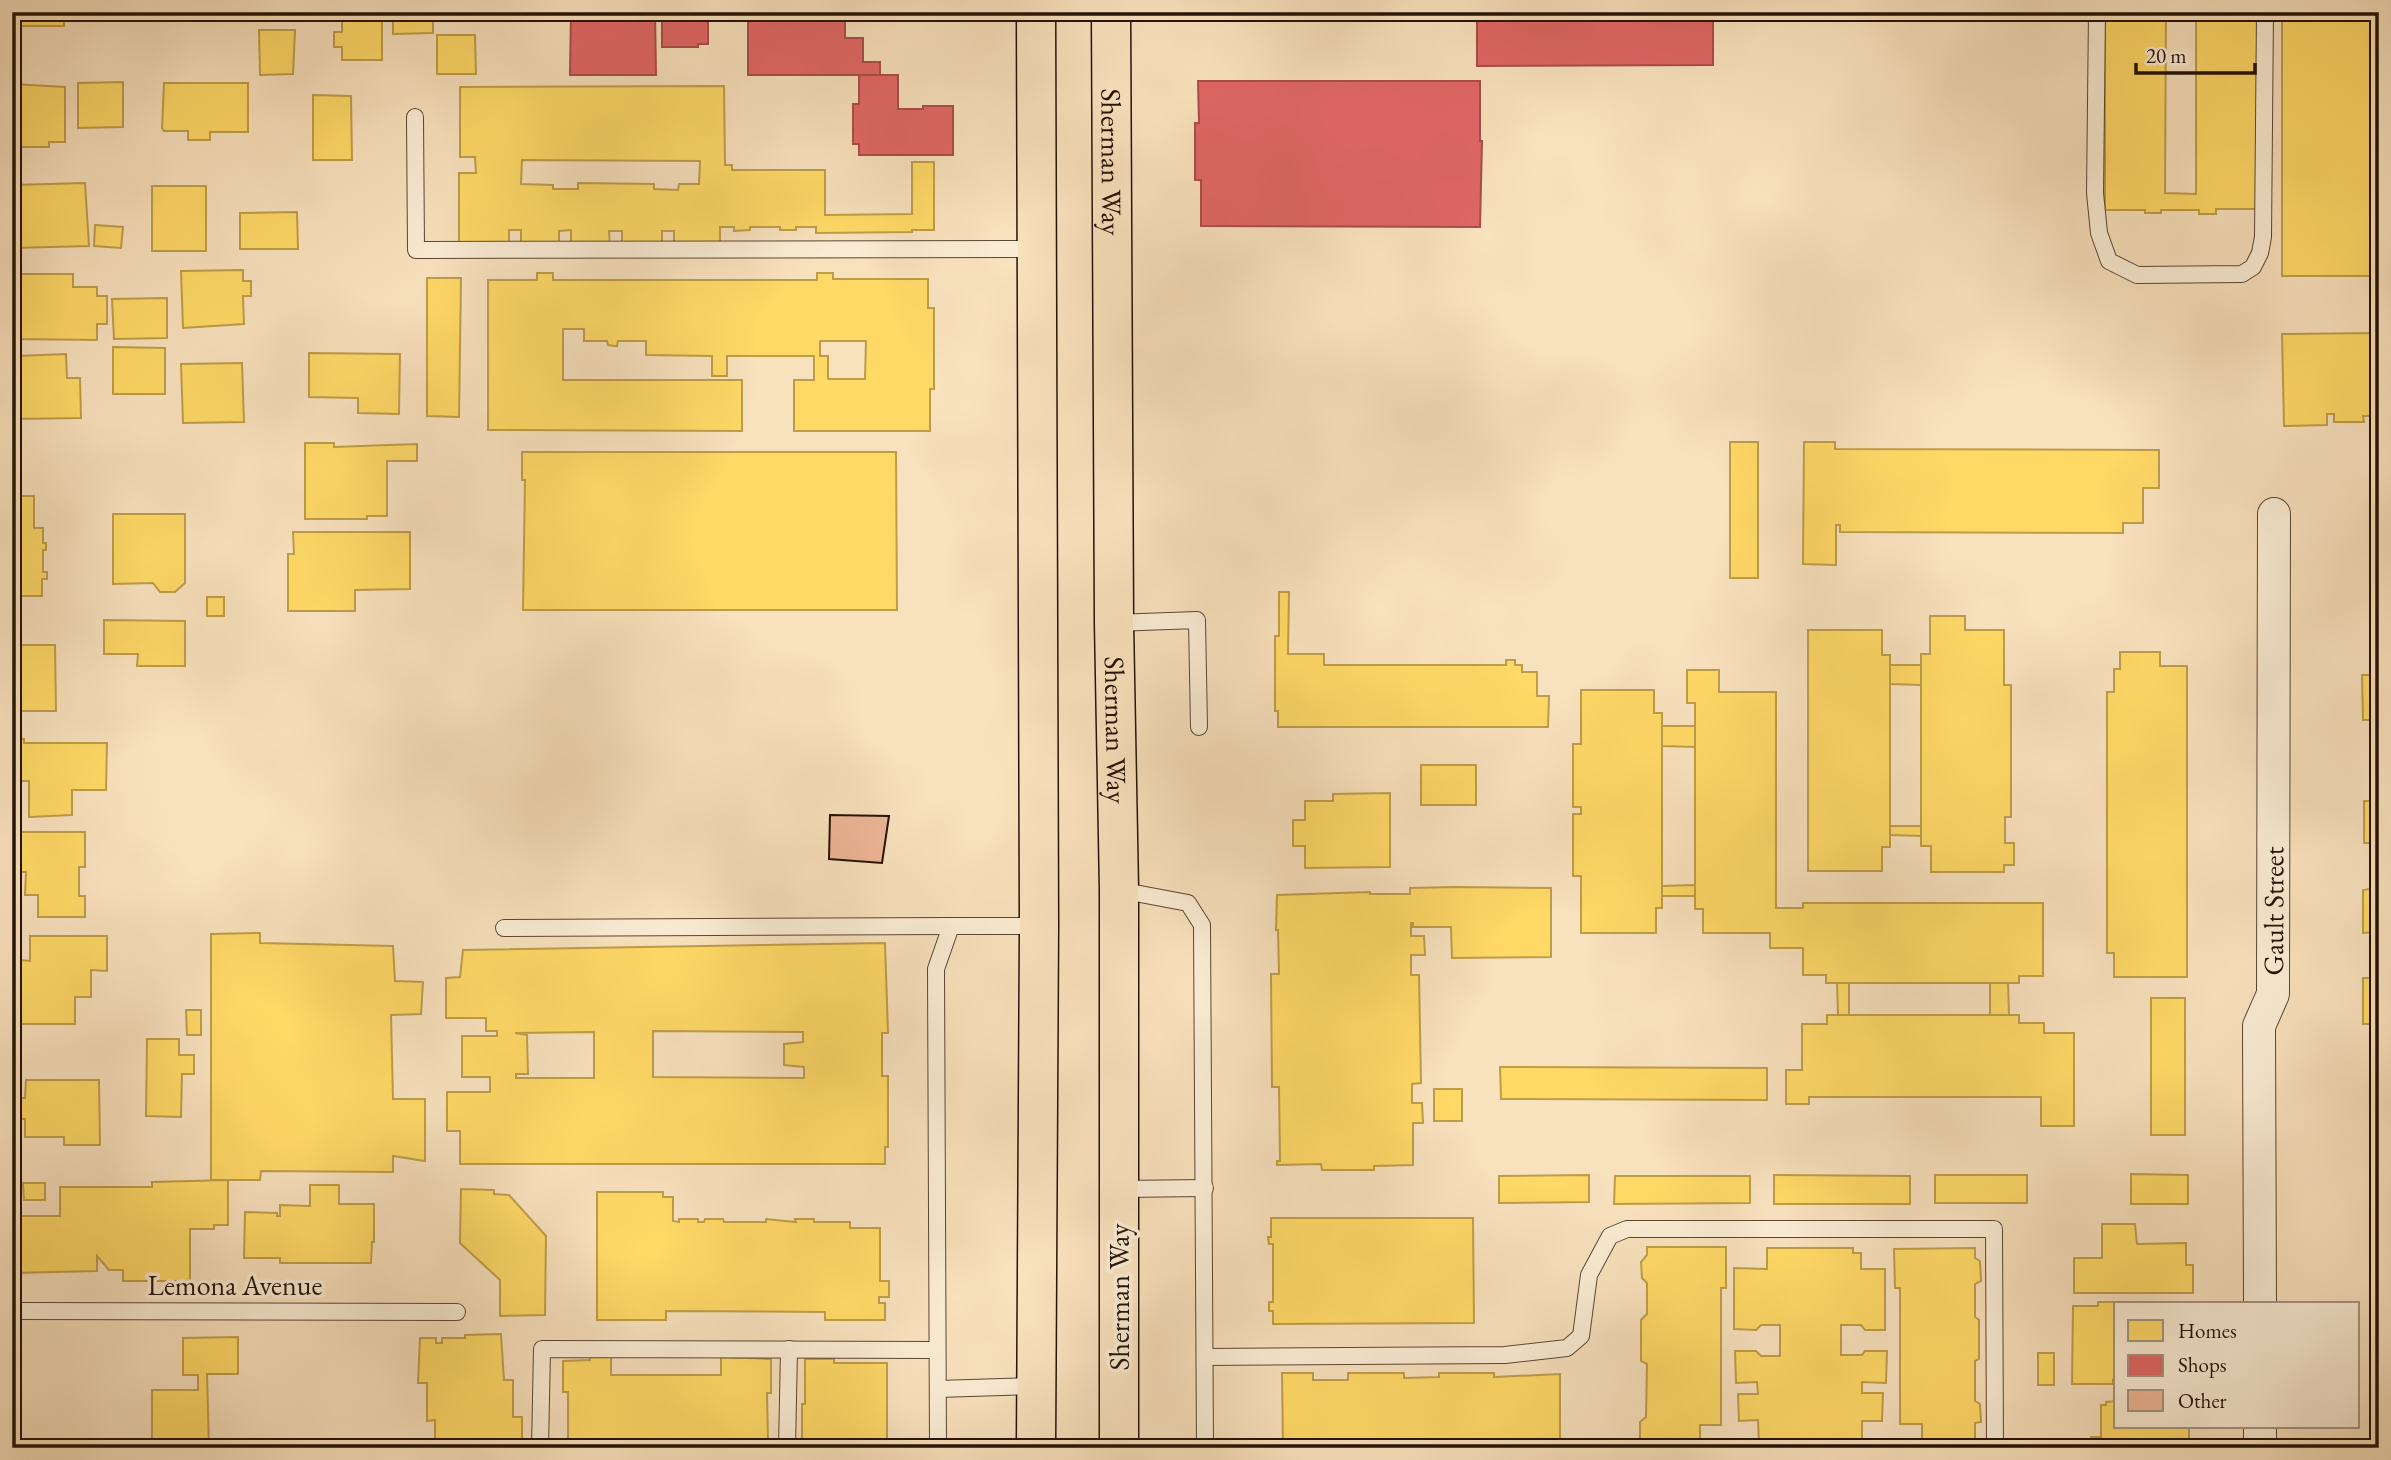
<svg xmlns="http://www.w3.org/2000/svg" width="2391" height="1460" font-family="'EB Garamond',serif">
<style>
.homes{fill:#ffd966;stroke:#be9d49;stroke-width:2;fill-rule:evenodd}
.shops{fill:#e06666;stroke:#a84d49;stroke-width:2}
.building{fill:#eeb697;stroke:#251205;stroke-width:2}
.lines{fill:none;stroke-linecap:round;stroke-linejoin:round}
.service-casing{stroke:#5a4633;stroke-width:18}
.minor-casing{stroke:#5a4633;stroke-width:34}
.primary-casing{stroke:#251205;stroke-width:41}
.service{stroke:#faecd4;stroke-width:16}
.minor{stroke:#faecd4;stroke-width:32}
.primary{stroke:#f8e1bd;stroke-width:38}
.labels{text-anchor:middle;stroke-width:7;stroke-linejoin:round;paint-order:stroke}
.street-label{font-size:28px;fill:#251205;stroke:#faecd4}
</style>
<rect width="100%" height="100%" fill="#f8e1bd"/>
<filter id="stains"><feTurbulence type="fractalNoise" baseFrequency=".00286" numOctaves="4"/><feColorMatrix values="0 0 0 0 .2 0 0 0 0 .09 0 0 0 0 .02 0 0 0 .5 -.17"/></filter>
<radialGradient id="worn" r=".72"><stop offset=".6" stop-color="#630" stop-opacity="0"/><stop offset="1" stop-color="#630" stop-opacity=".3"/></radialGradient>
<g class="homes">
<rect x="12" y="12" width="52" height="14"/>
<path d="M342 12H382V60H342V47H334V32H342Z"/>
<path d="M393 12H437V19H433V33L393 34Z"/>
<path d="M2105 12H2166L2165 193 2196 194V12H2258V209H2216V214H2199V210H2161V213H2145V210H2105Z"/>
<rect x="2282" y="12" width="97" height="264"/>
<path d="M259 30H295L293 74 260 75Z"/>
<path d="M437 35H475L476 74H437Z"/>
<path d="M123 82V127L78 128V83Z"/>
<path d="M164 83H248V132H210V140H188V131H164L162 128Z"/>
<path d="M12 84 65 87V142H49V147H21V151L13 152Z"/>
<path d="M724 86 725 165H732V170H825V215L912 214V162H934V230H912V232L816 233V227H796V230H780V227H750V230L734 231V227H720V245H674V231H662V245H622V231H609L610 245 571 246V230L559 231V245H521V230H509V246H459V173H476L475 157H460V87ZM522 160 700 161 699 184H679L678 190 654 189V184L578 183V189H553V185L521 184Z"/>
<path d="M313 95 351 96 352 160H313Z"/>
<path d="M85 183 89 246 12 248 13 185Z"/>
<rect x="152" y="186" width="54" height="65"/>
<path d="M297 212 298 249H240V213Z"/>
<path d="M95 225 123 227 121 248 94 246Z"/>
<path d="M243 270V281H251V296H243L244 324 183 328 181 271Z"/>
<path d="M537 273H553V280H817V273H833V279H928V308H934V389H930V431H794V380H814V356H727V376H712V356L646 355V341H618L617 346H614L608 345 607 341H584V329H563V380H742V431L488 430V280H537ZM820 341H866L865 379H828V356H820Z"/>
<path d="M12 274H73V287H97V296H107V324H97V340L12 339Z"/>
<path d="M427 278H461L459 417 427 416Z"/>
<path d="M167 298V338L114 339 112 299Z"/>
<path d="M2379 333V426H2373V416H2363L2364 422H2334V414H2327V425L2284 426 2282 334Z"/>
<path d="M113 347 165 348V394H113Z"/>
<path d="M12 352H17V356L66 354 67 378H80L81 418 12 419Z"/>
<path d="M309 353 400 354 399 414 358 413V398L309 397Z"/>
<path d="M242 363 244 422 183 423 181 364Z"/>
<rect x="1730" y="442" width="28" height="136"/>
<path d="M1804 442H1835V449L2159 450V488H2143V523H2123V533L1840 532V525H1836V565L1803 564Z"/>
<path d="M305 443H334V447L417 444V461H387V516H367V519H305Z"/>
<path d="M522 452H896L897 610H523L525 480H522Z"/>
<path d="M12 496H34V528H43V543H46V550H43V572H47V579H42V596H12Z"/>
<path d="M113 514H185V583L175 592H160L153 583 113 584Z"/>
<path d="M293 532H410V589L355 590V611H288V554H294Z"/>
<path d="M1279 592H1289L1288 654H1324V665H1506V660H1515V665H1522V672H1537V696H1549L1548 727H1278V711H1275V636H1279Z"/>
<rect x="207" y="597" width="17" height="19"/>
<path d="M1930 616H1965V630H2004V685H2011V817H2005V843H2014V865H2004V872H1931V846H1921V654H1930Z"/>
<path d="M2376 616H2379V659H2377Z"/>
<path d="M104 620 185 621V666H137L138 654H104Z"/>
<path d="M1808 630H1882V655H1890V847H1882V871H1808Z"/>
<path d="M12 645H55L56 711H12Z"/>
<path d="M2120 652H2160V666H2187V977H2114V953H2107V692H2114V669H2120Z"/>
<path d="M1890 665H1921V685L1890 684Z"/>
<path d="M1687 670H1719V692H1776V908H1803V903H2043V976H2019V983H1826V975H1803V948H1770V933H1703V909H1695V703H1687Z"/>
<path d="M2362 675H2379V720H2363Z"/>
<path d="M1581 690H1654V713H1662V908H1656V933H1581V876H1573V814H1581V807H1573V744H1581Z"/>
<path d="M1662 726H1695V747L1662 746Z"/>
<path d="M12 739H24V743H107L106 790H72V815L29 817V781H12Z"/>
<rect x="1421" y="765" width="55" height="40"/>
<path d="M1390 793V867L1305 868V846H1293V820H1305V801H1333V794Z"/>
<rect x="2364" y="801" width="15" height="42"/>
<path d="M1890 826H1921V836L1890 835Z"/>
<path d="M12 832H85V867H79V896H85V917H38V895H25L26 872H12Z"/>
<path d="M2379 874V932L2363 933V890L2370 889V875Z"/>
<path d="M1695 885V896H1662V886Z"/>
<path d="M1455 887 1551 888V957L1452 958 1451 927H1413V923H1411V936H1424L1425 955H1411V975H1419L1421 1083 1412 1084V1103H1422L1423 1123H1413V1165L1374 1166V1170H1322L1321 1164 1277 1165V1161H1280L1279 1087H1272L1271 974H1279L1278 930H1276L1277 895 1370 892V894H1410V888Z"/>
<path d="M260 933V943L393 946 395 981 423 982 421 1014 391 1015 393 1099H425V1161L393 1156V1172L261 1171 260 1180H211V934Z"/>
<path d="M30 936H107V971L91 970V997H75V1024H12V984H21V960L30 961Z"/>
<path d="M885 943 888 1033H882V1076H888V1147H885V1164H460V1131H447V1092H490V1077H462V1036H497V1031H486V1018H446V978L460 977 463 950ZM653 1031 803 1032V1042L784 1044V1065L804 1067V1078L653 1077ZM594 1032V1078H516V1074H528L527 1035 515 1033Z"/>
<path d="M2370 964H2379V1024H2363V978H2370Z"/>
<path d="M1837 983H1849V1015H1838Z"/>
<path d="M1990 983H2008L2009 1015H1990Z"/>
<rect x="2151" y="998" width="34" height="137"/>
<path d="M186 1010H201V1035H187Z"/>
<path d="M1827 1015H2019V1023H2044V1033H2074V1126H2041V1097H1809V1104H1786V1070H1802V1024H1827Z"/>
<path d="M147 1039H179V1055H194V1074H182L181 1117 146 1116Z"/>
<path d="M1500 1067 1767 1068V1100L1501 1099Z"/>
<path d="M26 1080H99L100 1145H64V1137H25V1119H19V1098H25Z"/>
<rect x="1434" y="1089" width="28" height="32"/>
<path d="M2131 1174 2188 1175V1204H2131Z"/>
<path d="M1589 1175V1202L1499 1203V1176Z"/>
<path d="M1774 1175 1910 1176V1204H1774Z"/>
<rect x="1935" y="1175" width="92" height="28"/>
<path d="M1615 1176H1750V1203L1614 1204Z"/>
<path d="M228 1180V1225H214V1229H190V1281H123V1270H109L97 1256V1271L12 1273V1216H60V1187H152V1182Z"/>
<path d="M23 1183H45V1200H24Z"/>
<path d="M310 1185H339V1204H374V1242H372L371 1263H280V1258H244L245 1212 277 1213V1216H280V1205L310 1206Z"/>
<path d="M461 1189 494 1190V1194L509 1195 546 1236 545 1315 500 1316V1280L460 1243Z"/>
<path d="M597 1192H663V1197H673V1221L679 1222V1219H698V1222H704L705 1219H723L724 1222H766V1219L796 1222 795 1219H814V1222H850V1228H880V1281H889V1297H879V1303H885V1320H825V1312L666 1311V1320H597Z"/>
<path d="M1271 1218H1473L1474 1323 1273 1324V1311H1269V1302H1273V1244H1269L1268 1237H1271Z"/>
<path d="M2102 1224H2135L2137 1244 2186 1243V1265H2193V1293H2074V1258H2102Z"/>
<path d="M1647 1247H1726V1288H1721V1425H1700V1440H1721V1448H1646V1444L1640 1441V1422L1646 1417 1647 1364 1641 1361V1320L1647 1314V1283L1642 1278 1641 1262 1647 1255Z"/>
<path d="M1767 1248H1853V1253H1861V1269H1885V1330H1865L1861 1325H1841V1355H1862L1865 1351H1887L1886 1383 1862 1382V1393H1883L1882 1421H1862V1445H1883V1448H1738V1445L1759 1444 1758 1420 1739 1421 1738 1394H1758L1757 1382 1736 1383 1735 1351H1756L1761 1356H1780V1325H1761L1756 1330 1734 1329V1268L1767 1269Z"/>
<path d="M1975 1248V1258L1980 1261 1981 1281 1975 1284V1317L1979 1320V1359L1975 1361V1401L1980 1404 1981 1422 1975 1423V1441L1980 1448H1900V1443H1922V1424H1900V1288H1895L1894 1249Z"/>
<path d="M2098 1302H2125V1304H2116V1380H2113V1384H2072L2073 1306H2098Z"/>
<path d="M501 1334 504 1380H513V1417H522V1448H435V1420L427 1421V1383H418L420 1338H436V1343H442V1338H465V1335Z"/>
<path d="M238 1337V1374H207L209 1448H152V1390H198V1375H183V1338Z"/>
<rect x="2038" y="1353" width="16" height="32"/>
<path d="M589 1356H611V1375H721V1357L771 1359V1393H767L768 1441 724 1442V1448H568V1392H563V1361L590 1360Z"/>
<path d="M805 1359H834V1363H887V1448H802V1404H805Z"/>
<path d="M1282 1373H1313V1380H1348V1373H1404V1378L1439 1377V1373H1494V1377L1560 1374V1448H1283Z"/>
<path d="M2116 1401V1427H2189V1448H2072V1442H2091V1437H2101V1405H2106V1402Z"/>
<rect x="724" y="1442" width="18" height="6"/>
</g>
<g class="shops">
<path d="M571 12H655L656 75H570Z"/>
<path d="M662 12H708V44H698V47H662Z"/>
<path d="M748 12H845V38H863V62H880V75H748Z"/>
<path d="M1477 12H1713V65L1477 66Z"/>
<path d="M859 75H898V109H923V106H953V155H859V144H853V104H859Z"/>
<path d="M1198 81H1480V141H1482L1480 227 1201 226V180H1195V123H1199Z"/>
</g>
<path class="building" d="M830 815 889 816 882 863 829 859Z"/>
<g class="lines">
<defs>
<g id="service">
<path d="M2097 12 2095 193 2099 233 2109 261 2137 275 2242 274 2253 267 2260 253 2263 237 2265 12"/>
<path d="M415 117 416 250 1037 249"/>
<path d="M1114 623 1197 620 1199 727"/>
<path d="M1119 890 1188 903 1202 925 1205 1448"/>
<path d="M504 928 951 926"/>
<path d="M1119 1189 1205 1188"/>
<path d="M12 1311 457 1312"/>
<path d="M1205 1357 1505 1355 1567 1348 1581 1336 1589 1275 1610 1236 1627 1229H1994L1995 1448"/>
<path d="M938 1389 1036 1386"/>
<path d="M540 1448 542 1349 936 1350"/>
<path d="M787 1448 789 1349"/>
<path d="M938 1448 936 969 951 926H1039"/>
</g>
<g id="minor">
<path id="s1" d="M2260 1304 2259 1026 2273 994 2274 514"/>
<path d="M2260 1427V1448"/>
</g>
<g id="primary">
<path id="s2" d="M1111 12 1114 623 1119 890V1448"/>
<path d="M1036 1448 1039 926 1036 12"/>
</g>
</defs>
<use href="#service" class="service-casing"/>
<use href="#minor" class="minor-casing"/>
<use href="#primary" class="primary-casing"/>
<use href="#service" class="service"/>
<use href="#minor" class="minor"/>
<use href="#primary" class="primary"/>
</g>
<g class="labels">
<g class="street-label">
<text dy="10" stroke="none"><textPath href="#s2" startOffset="150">Sherman Way</textPath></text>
<text dy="10" stroke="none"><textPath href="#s2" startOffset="718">Sherman Way</textPath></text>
<text dy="10" stroke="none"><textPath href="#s1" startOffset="396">Gault Street</textPath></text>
<text x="235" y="1295">Lemona Avenue</text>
<text transform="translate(1119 1297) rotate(-90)" y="10">Sherman Way</text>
</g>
</g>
<rect width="2391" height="1460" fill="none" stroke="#f8e1bd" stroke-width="42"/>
<rect x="14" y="14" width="2363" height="1432" fill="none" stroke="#251205" stroke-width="3.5"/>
<rect x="21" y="21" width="2349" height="1418" fill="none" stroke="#251205" stroke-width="2"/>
<rect x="2114" y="1302" width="245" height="126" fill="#faecd4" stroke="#a59581" stroke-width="2"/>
<rect x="2128" y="1320" width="35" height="21" fill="#ffd966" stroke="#a59581" stroke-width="2"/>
<text x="2178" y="1338" font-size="21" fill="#251205">Homes</text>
<rect x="2128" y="1355" width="35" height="21" fill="#e06666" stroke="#a59581" stroke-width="2"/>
<text x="2178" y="1372" font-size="21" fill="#251205">Shops</text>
<rect x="2128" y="1390" width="35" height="21" fill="#eeb697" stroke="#a59581" stroke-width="2"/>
<text x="2178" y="1408" font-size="21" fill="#251205">Other</text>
<path d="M2136 63v10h119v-10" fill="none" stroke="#251205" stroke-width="3.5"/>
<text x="2146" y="63" font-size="21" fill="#251205" stroke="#faecd4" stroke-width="5" paint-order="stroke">20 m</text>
<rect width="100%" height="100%" filter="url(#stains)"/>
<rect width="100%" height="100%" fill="url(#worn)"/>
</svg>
